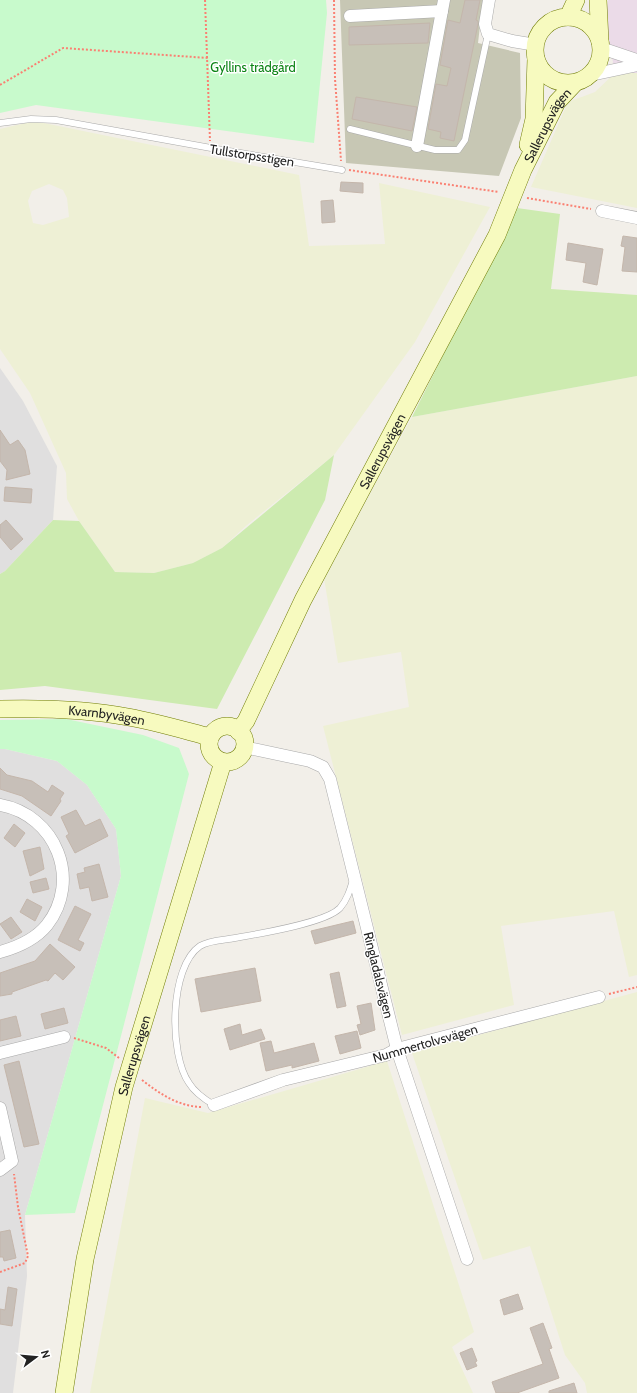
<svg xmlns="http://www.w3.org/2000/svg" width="637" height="1393" font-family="Cabin,sans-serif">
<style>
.residential{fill:#e0dfdf}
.industrial{fill:#ebdbe8}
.construction{fill:#c7c7b4}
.farmland{fill:#eef0d5;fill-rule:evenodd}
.grass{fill:#cdebb0}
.park{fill:#c8facc}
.building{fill:#c7bfb8;stroke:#c4b6ab}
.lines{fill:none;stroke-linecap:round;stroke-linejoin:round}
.lane-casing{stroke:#a9a9a9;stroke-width:7}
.street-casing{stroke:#a9a9a9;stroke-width:13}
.secondary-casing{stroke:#707d05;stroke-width:18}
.path{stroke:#fa8072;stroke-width:2;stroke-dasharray:2 2;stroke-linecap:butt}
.lane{stroke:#fff;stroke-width:6}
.street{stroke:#fff;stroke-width:12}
.secondary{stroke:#f7fabf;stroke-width:17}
.labels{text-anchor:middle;stroke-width:3;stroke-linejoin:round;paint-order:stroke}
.park-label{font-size:13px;fill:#0c8416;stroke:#fff}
.street-label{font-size:13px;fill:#222;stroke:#fff}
</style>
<rect width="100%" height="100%" fill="#f2efe9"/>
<g class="residential">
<path d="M0 368 23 401 57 466 53 520 5 571 0 574Z"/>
<path d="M0 749H5L57 761 87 785 116 829 121 876 25 1215 27 1276 13 1393H0Z"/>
</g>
<path class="industrial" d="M608 0H637V73H615L605 20Z"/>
<path class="construction" d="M340 0H483L478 43 520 53 521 118 499 176 346 163Z"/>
<g class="farmland">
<path d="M615 73H637V208L531 187 568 102 595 92Z"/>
<path d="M34 121 299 175 309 246 385 244 379 183 490 207 415 342 334 455 247 525 222 548 193 563 154 573 115 572 79 521 67 499 66 473 30 393 0 349V129ZM49 184 63 190 67 198 69 217 43 225 33 223 28 201 32 191Z"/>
<path d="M637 376V975L629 977 614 911 501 926 514 1005 402 1035 323 726 409 707 401 652 338 663 324 578 412 417Z"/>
<path d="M637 992V1393H587L585 1383 565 1355 530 1246 483 1260 412 1053Z"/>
<path d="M387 1061 474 1332 452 1347 473 1393H90L145 1098 208 1113Z"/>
</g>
<g class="grass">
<path d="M517 208 560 214 551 289 637 295V376L412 417Z"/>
<path d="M334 455 325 500 217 709 45 686 0 690V574L5 571 53 520 79 521 115 572 154 573 193 563 222 548Z"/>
</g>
<g class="park">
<path d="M0 0H326L327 13 314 143 36 105 0 113Z"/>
<path d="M66 719 143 735 179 748 189 774 75 1213 25 1215 121 876 116 829 87 785 57 761 5 749H0V720Z"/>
</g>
<g class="building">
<path d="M465 0H480L476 20 478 21V24L454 141 440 138 441 132 428 129 436 84 447 86 451 68 440 65 448 20 460 23Z"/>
<path d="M430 23 428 43 349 45V27Z"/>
<path d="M356 97 417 107 412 131 352 119Z"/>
<path d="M341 182 363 183V193L340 191Z"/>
<path d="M333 200 335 222 322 223 321 201Z"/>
<path d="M623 236 637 238V272L622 271 625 247 621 246Z"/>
<path d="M568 243 603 249 597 285 583 282 586 263 566 260Z"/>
<path d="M0 430 10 445 18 440 25 450 30 474 6 480 7 470 0 461Z"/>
<path d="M5 487 32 489 31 503 4 501Z"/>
<path d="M6 520 23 539 11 550 0 537V525Z"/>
<path d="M0 768 7 775 32 781 48 792 52 785 64 793 60 799 61 801 51 816 22 796 0 789Z"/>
<path d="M76 810 85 826 100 819 108 836 75 853 66 836 69 834 61 817Z"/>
<path d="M14 824 25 833 15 847 4 838Z"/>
<path d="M40 847 44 869 30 876 23 851Z"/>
<path d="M99 864 108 897 92 901 89 887 80 889 77 874 85 872 84 868Z"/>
<path d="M46 878 49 889 33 893 30 882Z"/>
<path d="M27 899 42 907 35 921 20 912Z"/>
<path d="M75 906 91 914 78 940 84 943 80 951 58 940Z"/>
<path d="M11 917 22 932 11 939 0 924Z"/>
<path d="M353 921 356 933 315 944 311 931Z"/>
<path d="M50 944 75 967 63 980 55 973 48 981 46 980 12 992V994L0 996V973L35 961Z"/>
<path d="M255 968 261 1001 201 1012 195 979Z"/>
<path d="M339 972 346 1006 337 1008 330 974Z"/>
<path d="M371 1003 375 1030 360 1035 357 1025 361 1024 357 1006Z"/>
<path d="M64 1008 68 1023 45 1029 41 1014Z"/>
<path d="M16 1016 21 1036 0 1041V1020Z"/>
<path d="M240 1024 242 1035 261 1029 265 1039 230 1050 224 1029Z"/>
<path d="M357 1031 361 1048 340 1054 335 1036Z"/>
<path d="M271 1041 274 1053 314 1043 319 1061 292 1068V1065L266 1071 260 1043Z"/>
<path d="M19 1061 39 1144 24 1147 4 1065Z"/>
<path d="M10 1230 16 1258 4 1261 3 1257H0V1232Z"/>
<path d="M8 1287 17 1289 12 1326 0 1324V1309L5 1310Z"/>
<path d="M518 1294 523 1309 504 1315 500 1300Z"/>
<path d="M543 1323 552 1348 549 1349 559 1378 517 1393H496L492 1382 543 1364 530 1328Z"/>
<path d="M472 1348 477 1361 475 1362 477 1366 467 1370 460 1353Z"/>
<path d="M574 1383 577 1393H549V1391Z"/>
</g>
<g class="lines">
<defs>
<g id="lane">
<path d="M0 123 31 119 56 120 211 148 342 170"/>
<path d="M350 129 435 150H458L465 140 488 34"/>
<path d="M214 1105C204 1099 195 1093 189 1083 169 1055 169 967 200 946 209 940 225 940 235 938 258 934 326 923 340 908 347 900 350 890 353 880"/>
</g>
<g id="street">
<path d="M489 0 485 24 488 34 512 41 536 45"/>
<path d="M350 16 442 11"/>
<path d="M601 48 637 60"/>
<path d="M591 75 637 65"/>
<path d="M417 146 444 0"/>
<path d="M602 211 637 218"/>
<path d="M244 747 310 761 323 767 330 779 397 1049 467 1259"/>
<path d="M0 805C56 815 82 880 47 925 35 940 18 947 0 952"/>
<path d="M0 1053 64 1037"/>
<path d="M214 1105 283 1080 386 1055 397 1049 599 997"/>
<path d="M0 1108 12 1161 0 1170"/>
</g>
<g id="secondary">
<path d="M598 0 600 41"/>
<path d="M568 17 576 0"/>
<circle cx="568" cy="50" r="33"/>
<path d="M528 145 534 119 536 59"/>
<path id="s1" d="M0 709C42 708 86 709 128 717 156 722 183 730 210 737"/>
<circle cx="227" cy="744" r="18"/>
<path id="s2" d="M238 731 246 721 303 600 497 235 523 170 557 102 575 83"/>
<path id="s3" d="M64 1393 85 1259 124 1087 223 762"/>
</g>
</defs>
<use href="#lane" class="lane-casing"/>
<use href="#street" class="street-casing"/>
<use href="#secondary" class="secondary-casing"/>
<g class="path">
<path d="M205 0 210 141"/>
<path d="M334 0 335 79 341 161"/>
<path d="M0 85 63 48 208 58"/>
<path d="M349 170 499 192"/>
<path d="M527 198 591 209"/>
<path d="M609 994 637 987"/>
<path d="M74 1038 106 1048 119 1058"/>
<path d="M142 1080C160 1094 178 1106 201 1107"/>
<path d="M0 1272 25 1263 28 1256 18 1207 14 1174"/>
</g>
<use href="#lane" class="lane"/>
<use href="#street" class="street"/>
<use href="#secondary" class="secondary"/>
</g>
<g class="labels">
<g class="park-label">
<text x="253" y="72">Gyllins trädgård</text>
</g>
<g class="street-label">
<text dy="5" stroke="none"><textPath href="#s2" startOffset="681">Sallerupsvägen</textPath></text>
<text transform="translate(252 155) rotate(9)" y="5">Tullstorpsstigen</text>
<text dy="5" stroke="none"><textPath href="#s2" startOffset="315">Sallerupsvägen</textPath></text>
<text dy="5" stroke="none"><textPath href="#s1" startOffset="107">Kvarnbyvägen</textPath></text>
<text transform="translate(379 975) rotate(76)" y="5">Ringladalsvägen</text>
<text transform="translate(425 1043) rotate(-16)" y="5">Nummertolvsvägen</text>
<text dy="5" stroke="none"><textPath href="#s3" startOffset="345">Sallerupsvägen</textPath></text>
</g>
</g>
<g transform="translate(36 1357) rotate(74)" stroke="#ffffff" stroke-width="3" paint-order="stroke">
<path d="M0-3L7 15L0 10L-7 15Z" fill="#222222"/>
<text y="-6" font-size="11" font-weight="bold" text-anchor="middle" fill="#222222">N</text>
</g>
</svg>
